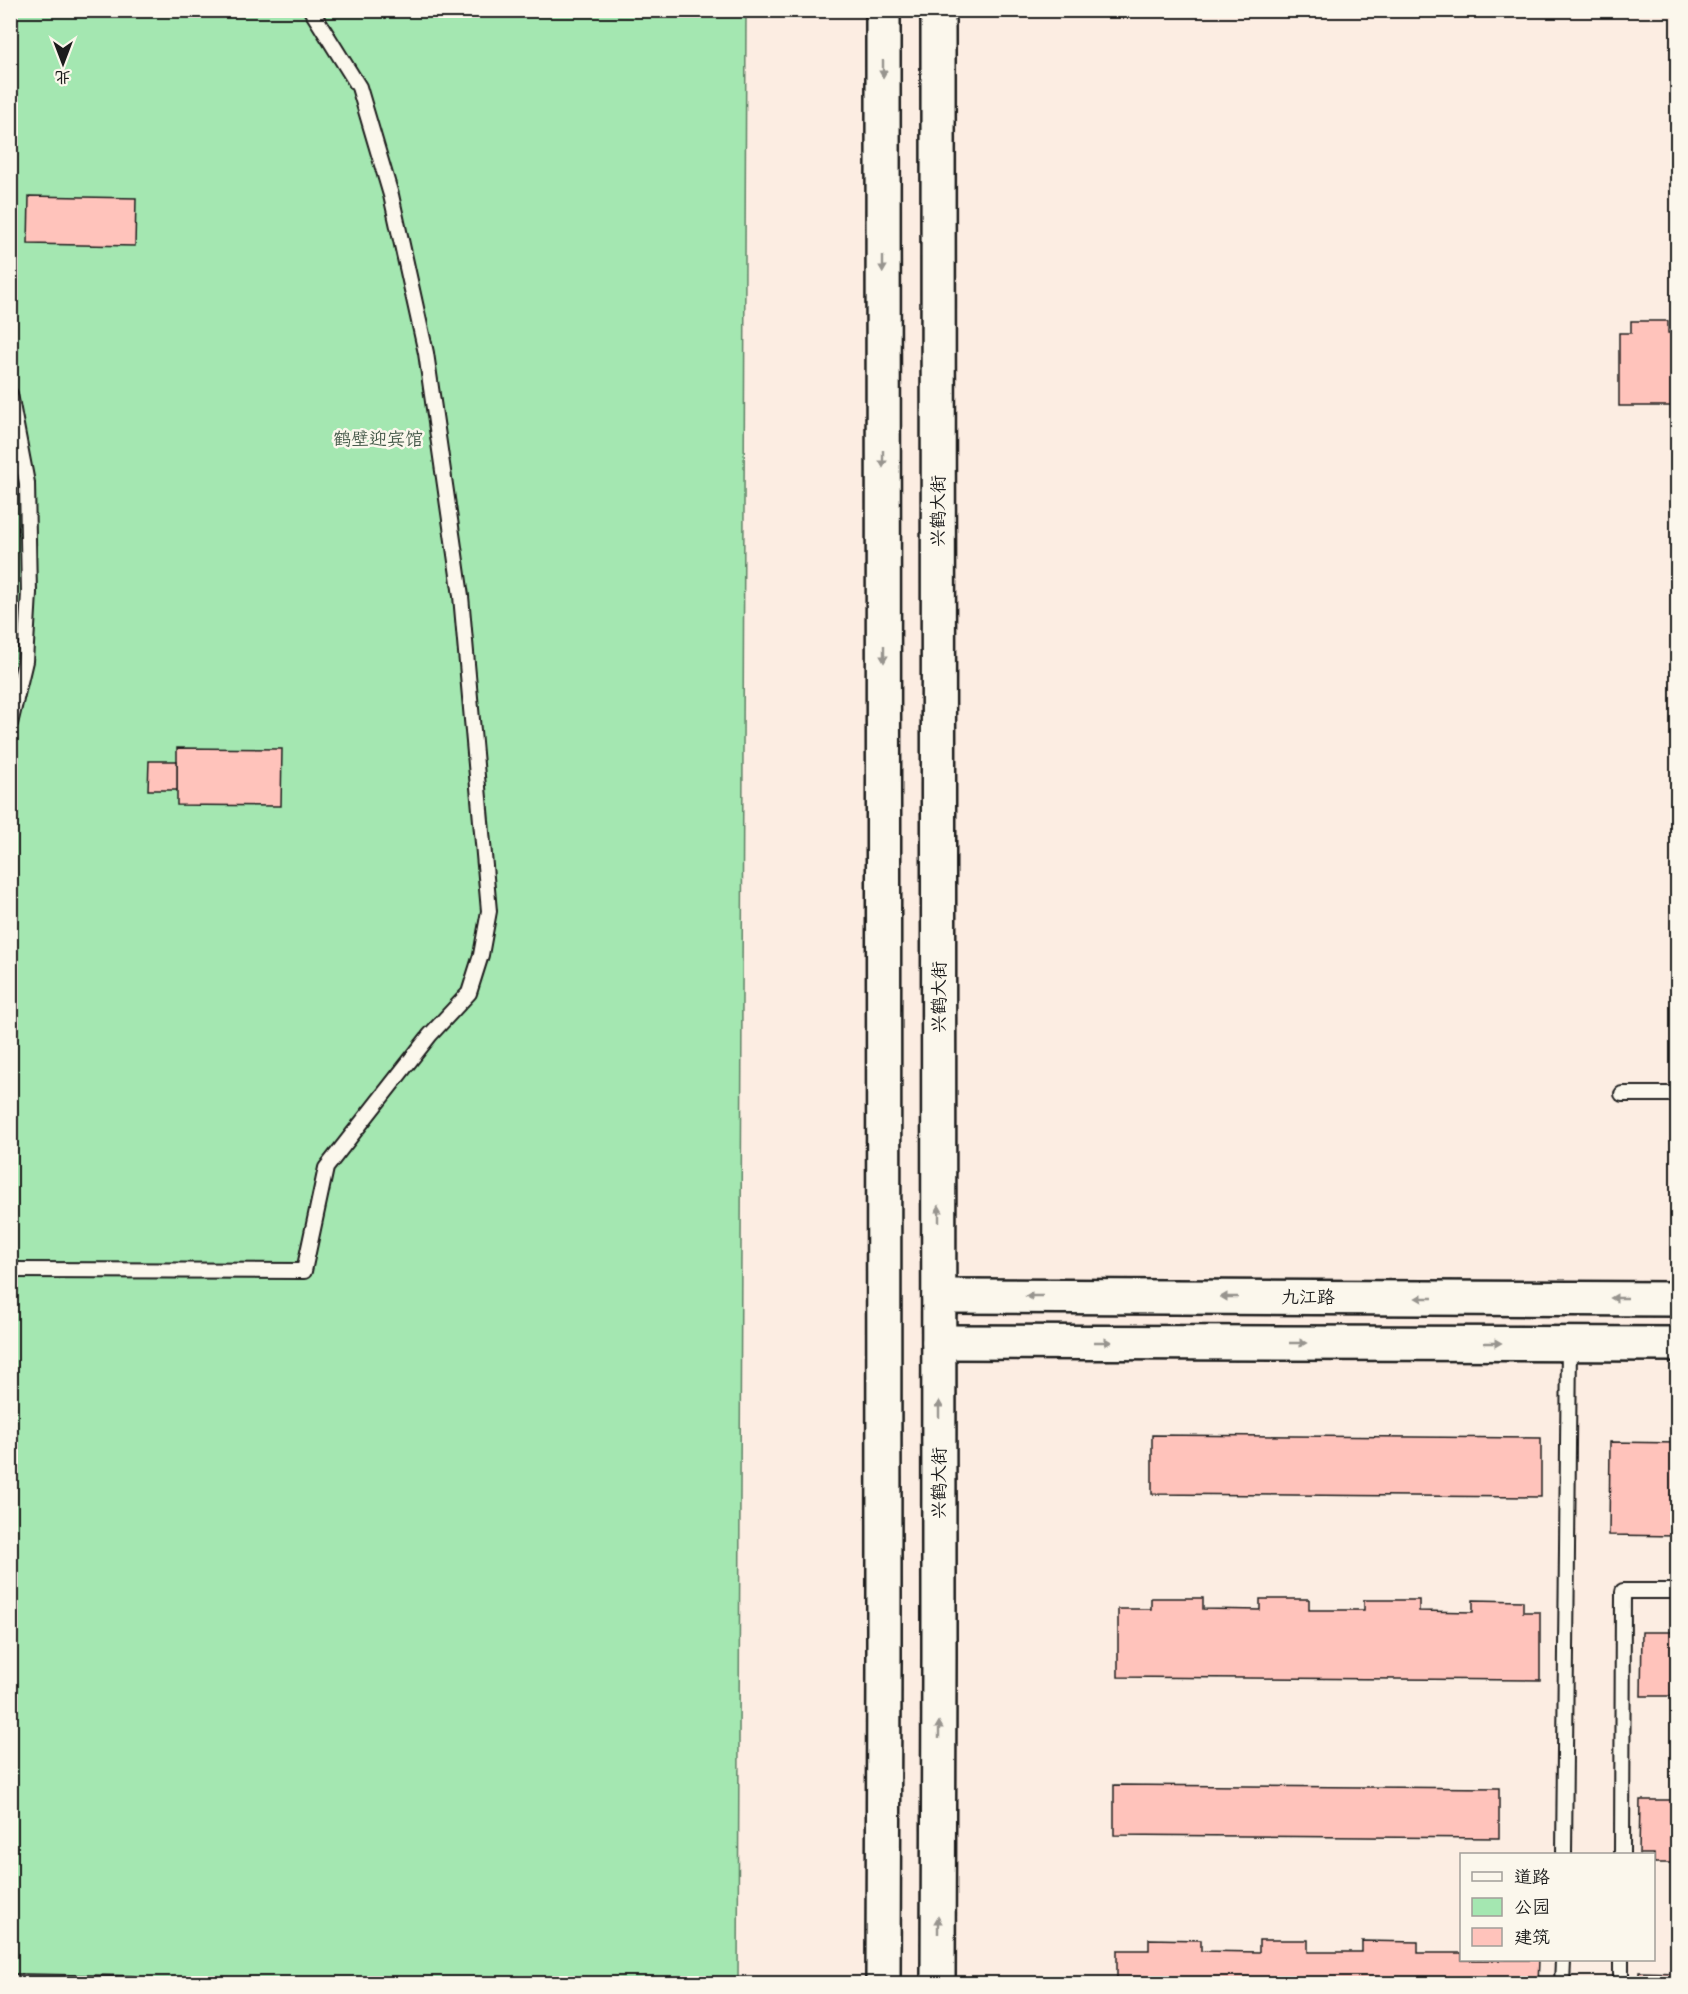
<svg xmlns="http://www.w3.org/2000/svg" width="1688" height="1994" font-family="Pangolin,'LXGW WenKai TC',sans-serif">
<style>
.green{fill:#a4e7b1;stroke:#608266;stroke-width:1.5}
.building{fill:#ffc3bb;stroke:#1c1c1c;stroke-width:1.5}
.lines{fill:none;stroke-linecap:round;stroke-linejoin:round}
.lane-casing{stroke:#1c1c1c;stroke-width:18}
.secondary-casing{stroke:#1c1c1c;stroke-width:38}
.lane{stroke:#fbf7ec;stroke-width:14}
.secondary{stroke:#fbf7ec;stroke-width:33}
.oneway{fill:#97948e}
.labels{text-anchor:middle;stroke-width:5;stroke-linejoin:round;paint-order:stroke}
.park-label{font-size:18px;fill:#455949;stroke:#fbf7ec}
.street-label{font-size:18px;fill:#1c1c1c;stroke:#fbf7ec}
</style>
<rect width="100%" height="100%" fill="#fcede2"/>
<filter id="ink" filterUnits="userSpaceOnUse"><feTurbulence type="fractalNoise" baseFrequency=".0167" numOctaves="2"/><feDisplacementMap in="SourceGraphic" scale="12" xChannelSelector="R" yChannelSelector="G"/><feConvolveMatrix kernelMatrix="1 2 1 2 8 2 1 2 1" color-interpolation-filters="sRGB"/></filter>
<g filter="url(#ink)">
<path class="green" d="M11 11H746L738 1983 11 1984Z"/>
<g class="building">
<path d="M29 196 136 198 135 246 28 244Z"/>
<path d="M1631 321H1668V333H1678V406H1619V333H1631Z"/>
<path d="M177 748 282 749 281 806 177 805Z"/>
<path d="M149 761H177V790H148Z"/>
<path d="M1152 1435 1541 1438V1497L1152 1494Z"/>
<path d="M1610 1442 1678 1443V1536L1609 1535Z"/>
<path d="M1151 1598H1203V1609L1260 1610V1599H1309V1610H1364V1600H1419V1611L1473 1612V1600L1523 1601V1612H1540V1680L1118 1677V1609H1151Z"/>
<path d="M1642 1632H1678V1696H1641Z"/>
<path d="M1114 1785 1499 1788V1838L1114 1835Z"/>
<path d="M1640 1800H1678V1863H1654V1854H1639Z"/>
<path d="M1149 1939 1201 1940V1951L1259 1952V1940H1308V1952H1362V1941L1418 1942V1953H1462V1960H1539L1538 1984H1117V1950H1149Z"/>
<path d="M1639 1972 1678 1973V1984H1639Z"/>
</g>
<g class="lines">
<defs>
<g id="lane">
<path d="M10 394 27 483 29 593 25 661 10 724"/>
<path d="M1622 1094H1678"/>
<path d="M10 1270 304 1271 326 1168 430 1035 469 993 481 955 489 911 461 596 426 353 391 195 359 87 311 10"/>
<path d="M1564 1854 1569 1344"/>
<path d="M1622 1854 1623 1591H1678"/>
<path d="M10 1982 132 1984"/>
<path d="M1562 1984 1563 1960"/>
<path d="M1621 1984V1960"/>
</g>
<g id="secondary">
<path d="M939 1296 1678 1299"/>
<path d="M939 1342 1678 1344"/>
<path d="M883 1984 884 1655 883 10"/>
<path d="M938 1984 939 1655 938 10"/>
</g>
</defs>
<use href="#lane" class="lane-casing"/>
<use href="#secondary" class="secondary-casing"/>
<use href="#lane" class="lane"/>
<use href="#secondary" class="secondary"/>
</g>
<defs><path id="oneway-solid" d="M-6-.8H1V-3.2L6.5 0L1 3.2V.8H-6Z" transform="scale(1.5)"/></defs>
<g class="oneway">
<use href="#oneway-solid" transform="translate(883 69) rotate(90)"/>
<use href="#oneway-solid" transform="translate(883 264) rotate(90)"/>
<use href="#oneway-solid" transform="translate(883 459) rotate(90)"/>
<use href="#oneway-solid" transform="translate(884 654) rotate(90)"/>
<use href="#oneway-solid" transform="translate(939 1214) rotate(-90)"/>
<use href="#oneway-solid" transform="translate(1034 1296) rotate(-180)"/>
<use href="#oneway-solid" transform="translate(1229 1297) rotate(-180)"/>
<use href="#oneway-solid" transform="translate(1424 1298) rotate(-180)"/>
<use href="#oneway-solid" transform="translate(1619 1298) rotate(-180)"/>
<use href="#oneway-solid" transform="translate(1103 1342)"/>
<use href="#oneway-solid" transform="translate(1298 1343)"/>
<use href="#oneway-solid" transform="translate(1493 1343)"/>
<use href="#oneway-solid" transform="translate(939 1409) rotate(-90)"/>
<use href="#oneway-solid" transform="translate(939 1730) rotate(-90)"/>
<use href="#oneway-solid" transform="translate(938 1925) rotate(-90)"/>
</g>
</g>
<g class="labels">
<g class="park-label">
<text x="378" y="445">鹤壁迎宾馆</text>
</g>
<g class="street-label">
<text transform="translate(938 511) rotate(-90)" y="6">兴鹤大街</text>
<text transform="translate(939 997) rotate(-90)" y="6">兴鹤大街</text>
<text x="1308" y="1303">九江路</text>
<text transform="translate(939 1483) rotate(-90)" y="6">兴鹤大街</text>
</g>
</g>
<rect width="1688" height="1994" fill="none" stroke="#fbf7ec" stroke-width="36"/>
<rect x="18" y="18" width="1652" height="1958" fill="none" stroke="#1c1c1c" stroke-width="2" filter="url(#ink)"/>
<rect x="1460" y="1853" width="195" height="108" fill="#fbf7ec" stroke="#a29f99" stroke-width="1.5"/>
<rect x="1472" y="1872" width="30" height="9" fill="#fbf7ec" stroke="#a29f99" stroke-width="1.5"/>
<text x="1514" y="1883" font-size="18" fill="#1c1c1c">道路</text>
<rect x="1472" y="1898" width="30" height="18" fill="#a4e7b1" stroke="#a29f99" stroke-width="1.5"/>
<text x="1514" y="1913" font-size="18" fill="#1c1c1c">公园</text>
<rect x="1472" y="1928" width="30" height="18" fill="#ffc3bb" stroke="#a29f99" stroke-width="1.5"/>
<text x="1514" y="1943" font-size="18" fill="#1c1c1c">建筑</text>
<g transform="translate(63 63) rotate(180)" stroke="#fbf7ec" stroke-width="4.5" paint-order="stroke">
<path d="M0-4.5L10 22L0 15L-10 22Z" fill="#1c1c1c"/>
<text y="-9" font-size="16" font-weight="bold" text-anchor="middle" fill="#1c1c1c">北</text>
</g>
</svg>
